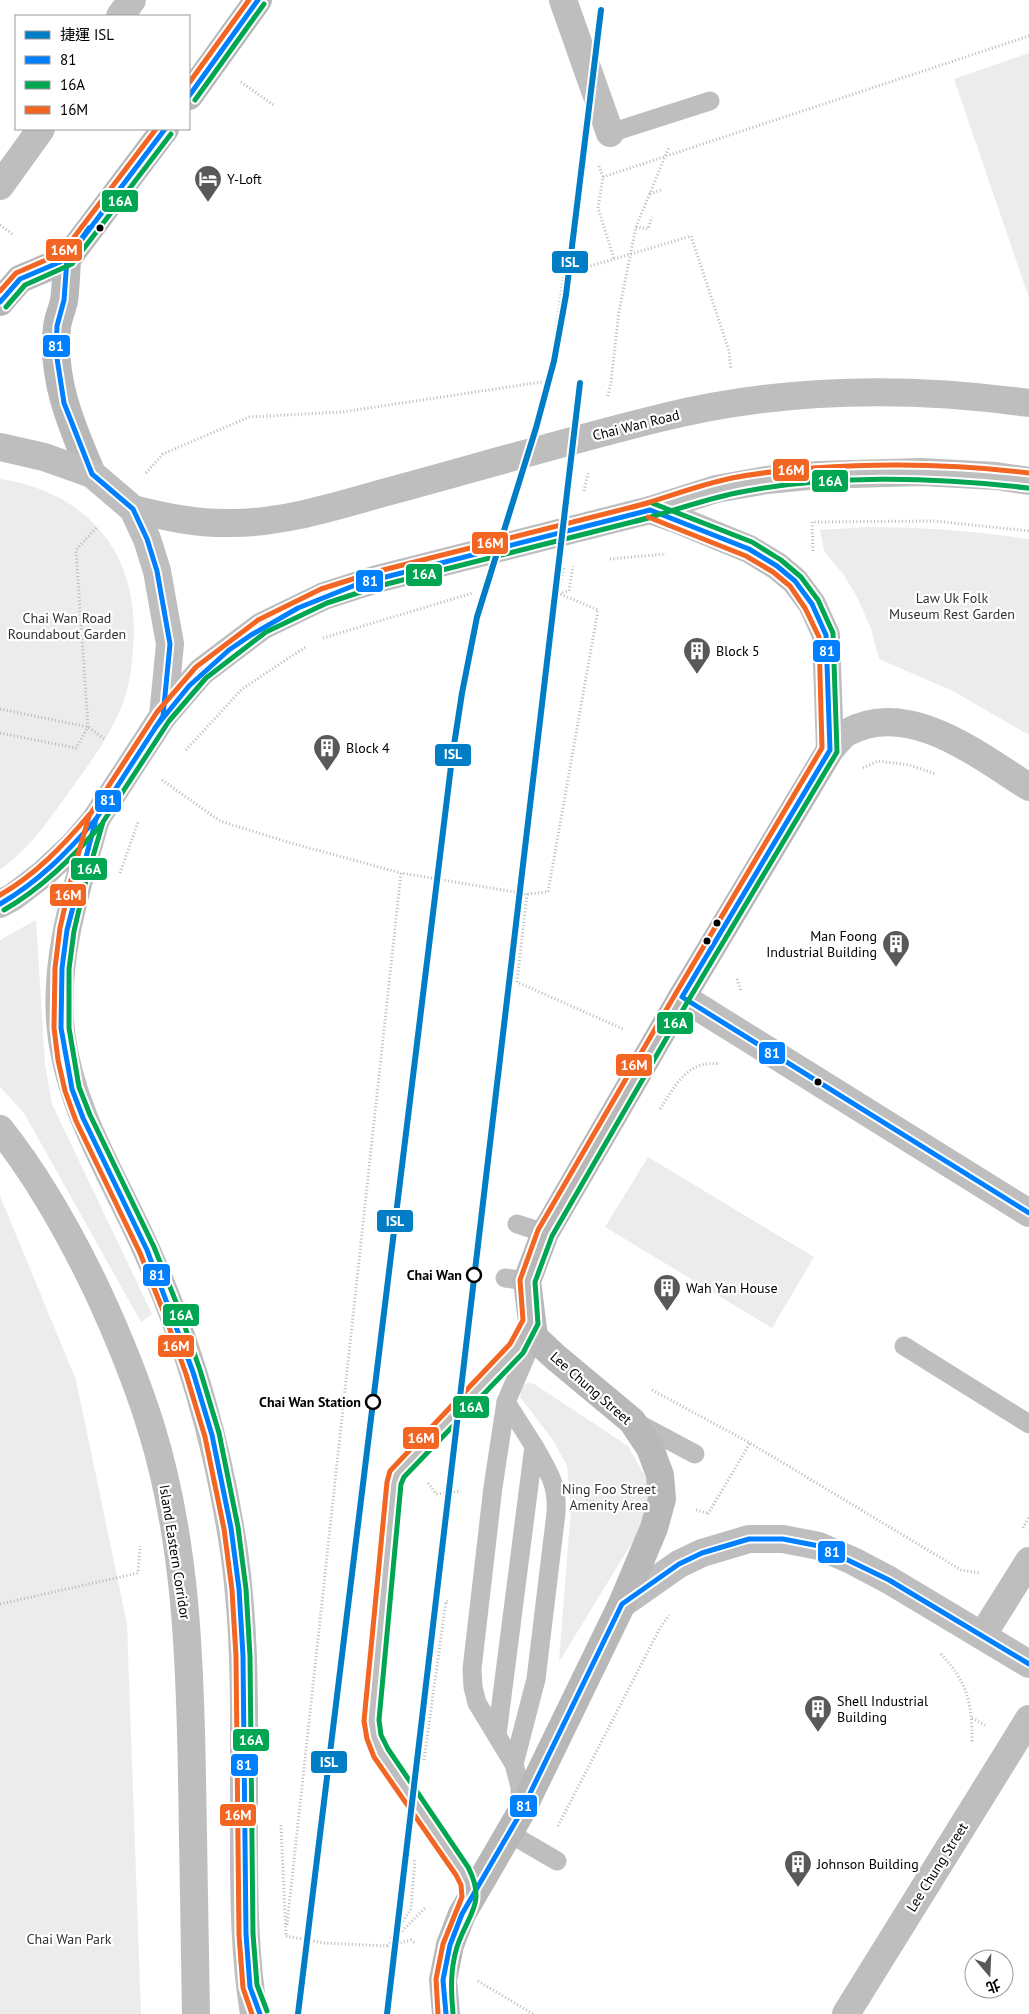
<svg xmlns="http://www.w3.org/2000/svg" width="1029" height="2014" font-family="'PT Sans','Noto Sans TC',sans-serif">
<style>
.green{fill:#ececec}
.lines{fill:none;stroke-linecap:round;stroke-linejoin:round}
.path{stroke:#b9b9b9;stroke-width:3;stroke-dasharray:1 2.5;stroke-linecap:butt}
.lane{stroke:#bebebe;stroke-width:19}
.street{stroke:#bebebe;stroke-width:28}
.secondary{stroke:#b8b8b8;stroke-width:28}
.primary{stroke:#bebebe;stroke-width:28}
.highway{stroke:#bebebe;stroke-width:28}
.bus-1-casing{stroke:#fff;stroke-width:9}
.bus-2-casing{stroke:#fff;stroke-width:9}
.bus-3-casing{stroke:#fff;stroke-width:9}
.bus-1{stroke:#0080ff;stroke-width:5}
.bus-2{stroke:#00a651;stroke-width:5}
.bus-3{stroke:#f26522;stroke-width:5}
.metro-1-casing{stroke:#fff;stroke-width:10}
.metro-1{stroke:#007dc5;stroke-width:6}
.bus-dot{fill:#000;stroke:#fff;stroke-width:2}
.stop-dot{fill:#fff;stroke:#000;stroke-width:2.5}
.labels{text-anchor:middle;stroke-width:4.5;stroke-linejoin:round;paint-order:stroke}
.poi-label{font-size:14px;fill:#000;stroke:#fff;text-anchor:start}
.street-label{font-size:14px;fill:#000;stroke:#fff}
.park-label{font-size:14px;fill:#333;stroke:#fff}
.stop-label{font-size:14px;font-weight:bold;fill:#000;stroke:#fff;text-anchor:end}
.line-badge{stroke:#fff;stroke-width:2}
.badge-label{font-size:14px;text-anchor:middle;font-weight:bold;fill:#fff}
</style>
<rect width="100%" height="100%" fill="#fff"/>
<g class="green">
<path d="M1029 53V298L954 79Z"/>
<path d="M0 479C90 492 142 558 133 649 132 668 129 689 121 708 109 737 90 763 72 788 48 821 33 845 0 870Z"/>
<path d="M867 527C922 527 975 531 1029 539V735L953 691 879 659 871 629 858 599 844 575 824 551 820 530Z"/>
<path d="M36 920 45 1064 52 1104 152 1314 141 1322 24 1113 0 1087V940Z"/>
<path d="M648 1157 814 1257 772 1328 605 1227Z"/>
<path d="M0 1196 76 1380 127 1624 141 2014H0Z"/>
<path d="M528 1383 534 1384 628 1446 647 1480 648 1499 646 1516 636 1536 559 1662 571 1508 567 1466 553 1440 520 1397 522 1386Z"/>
</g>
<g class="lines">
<g class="path">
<path d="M241 82 275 106"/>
<path d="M599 166 603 177 598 208 614 259"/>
<path d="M603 177 1029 36"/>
<path d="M650 194 663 189"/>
<path d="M0 225 12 234"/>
<path d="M636 227 648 229 652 217"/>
<path d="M608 396 611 382 619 311 636 227 669 147"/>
<path d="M146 473 163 454 249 417 342 412 548 381 564 274 691 236 729 351 731 370"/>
<path d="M584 491 588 473"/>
<path d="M813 551 812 522 935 521 1029 531"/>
<path d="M610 559 666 554"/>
<path d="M558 593 564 567"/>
<path d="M559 593 569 591 573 566"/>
<path d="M323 638 473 593"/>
<path d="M0 709 88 727 106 740"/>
<path d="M0 733 76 748 88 727 76 550 98 526"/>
<path d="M186 750 242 689 307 646"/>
<path d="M863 768 878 761 909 765 936 774"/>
<path d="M162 780 220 821 291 843 401 873"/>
<path d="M120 873 138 822"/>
<path d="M527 894 517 982 623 1029"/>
<path d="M737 979 741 991"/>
<path d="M660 1109C675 1086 688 1059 720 1064"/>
<path d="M652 1390 750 1443 961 1570 980 1573"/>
<path d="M428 1483 436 1494 461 1491"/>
<path d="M586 1501 624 1505"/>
<path d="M696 1510 707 1513"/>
<path d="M708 1514 750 1443"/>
<path d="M1023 1528 1029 1517"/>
<path d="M0 1604 138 1573 140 1546"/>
<path d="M941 1654C968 1683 972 1703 972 1742"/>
<path d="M972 1718 985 1725"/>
<path d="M424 1760 446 1601 449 1602"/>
<path d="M281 1825 286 1937"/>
<path d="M558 1826 660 1628 669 1615"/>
<path d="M287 1925 401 873 527 894 548 892 598 610 558 593"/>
<path d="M286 1936 324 1943 387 1946 411 1940 415 1943"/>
<path d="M391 1939 411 1909 415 1859"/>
<path d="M387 1946 425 1908"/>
<path d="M478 1981 533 2014"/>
</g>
<g class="lane">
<path d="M610 133 710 101"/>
<path d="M517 1224 545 1233"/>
<path d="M505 1278 527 1281"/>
<path d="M904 1346 1029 1424"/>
<path d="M635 1422 695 1454"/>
<path d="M497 1735 534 1446 506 1402"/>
<path d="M514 1764 536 1679 556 1513C558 1484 548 1471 534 1446"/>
<path d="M520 1808V1787L514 1764 477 1703 473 1687 472 1669 493 1487 506 1402 534 1337"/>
<path d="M509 1833 557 1861"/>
<path d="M470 1898 468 1883 462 1871 381 1753 374 1737 371 1720 394 1483 397 1473 403 1466 516 1349 531 1322"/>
</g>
<g class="street">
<path d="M563 0 610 133"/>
<path d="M120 16 132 0"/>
<path d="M0 186 41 129"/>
<path d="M830 750C835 745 840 737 846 733 908 698 978 755 1029 787"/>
<path d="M682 997 1029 1213"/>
<path d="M622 1604 679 1564 702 1553 749 1539H783L819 1546 853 1561 889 1580 1029 1664"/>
<path d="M982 1636 1029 1561"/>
<path d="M846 2014 1029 1719"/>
</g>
<g class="secondary">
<path d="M189 96 258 0"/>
<path d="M67 259C66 273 66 287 64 301 62 310 58 318 57 327 51 379 72 427 92 474"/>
<path d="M0 302 20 279 67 259 165 129"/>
<path d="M446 2014 443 1980 450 1945 462 1914 520 1814 622 1604 654 1528 662 1499 660 1475 650 1448 632 1421 554 1356 534 1337 527 1281 545 1233 682 997 830 750"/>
</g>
<g class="primary">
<path d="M0 447 44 457 92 474 133 509 147 539 157 571 170 644 163 716"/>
<path d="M133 509C166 517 197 524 232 523 287 523 341 504 394 490 482 466 571 440 660 418 780 388 906 386 1029 403"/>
<path d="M650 510 676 519 749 549 777 566 795 581 812 604 826 635 830 750"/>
<path d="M0 904 13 897 43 874 73 846 96 819 163 716 201 672 262 626 324 596 377 579 650 510 716 489 767 480 818 475 921 472 996 476 1029 481"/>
</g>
<g class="highway">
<path d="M96 819C77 887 53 959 61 1031 70 1111 114 1177 146 1249 186 1337 214 1431 230 1526 249 1632 243 1741 244 1847 244 1903 245 1959 254 2014"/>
<path d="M0 1129C39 1178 69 1232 96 1288 117 1333 136 1379 151 1427 186 1540 190 1659 192 1777 193 1856 195 1935 196 2014"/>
</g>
<defs>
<g id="bus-1">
<path d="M189 96 258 0"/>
<path d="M165 129 67 259 64 300 57 326 56 352 64 403 92 474 133 509 147 539 157 571 170 644 163 716 96 819 67 930 62 968 61 1028 72 1089 83 1118 147 1250 193 1372 212 1435 231 1528 239 1589 243 1656 246 1934 250 1987 260 2014"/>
<path d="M0 302 20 279 67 259 89 228"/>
<path d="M155 728 189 686 229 650 251 635 298 608 358 584 650 510 749 549 777 566 795 581 812 604 826 635 830 750 682 997 1029 1213"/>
<path d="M0 904C38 882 67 853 95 820"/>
<path d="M446 2014 443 1980 450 1945 462 1914 520 1814 622 1604 679 1564 702 1553 749 1539H783L819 1546 889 1580 1029 1664"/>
</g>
<g id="bus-2">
<path d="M195 100 264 4"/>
<path d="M6 307 25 285 72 264 171 134"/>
<path d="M637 521C670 512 702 500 736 493 827 474 936 477 1028 488"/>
<path d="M4 910C42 888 72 858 101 825"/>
<path d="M267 2011 257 1985 253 1934 250 1656 246 1589 238 1527 219 1433 200 1370 178 1307 154 1247 90 1115 79 1087 69 1028V969L74 931 85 884 103 822 169 721 206 678 266 632 327 603 379 586 652 517"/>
<path d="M453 2013C451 1991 450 1970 457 1947 468 1913 487 1904 468 1867L388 1749 381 1735 379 1720 401 1484 404 1477 523 1353 538 1324 535 1282 552 1236 688 1001 837 752 833 633 818 600 801 577 781 560 752 542 652 503"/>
</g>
<g id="bus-3">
<path d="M189 83 249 0"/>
<path d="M0 291 16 273 62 253 156 129"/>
<path d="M633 507C666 498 698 485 732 478 758 473 785 470 812 468 884 463 957 464 1029 473"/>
<path d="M0 895C35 875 63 846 89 815"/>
<path d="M252 2014 243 1988 239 1935 236 1656 232 1590 224 1529 205 1437 186 1374 164 1313 140 1253 76 1121 65 1091 58 1060 54 1028 55 968 60 928 71 880 89 816 157 712 196 667 258 620 321 589 375 572 648 503"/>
<path d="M438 2014 436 1979 443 1944 462 1897 461 1885 456 1875 374 1757 367 1739 364 1721 387 1482 390 1471 510 1344 523 1320 520 1280 538 1230 676 993 822 748 819 637 805 608 790 586 773 572 746 556 648 517"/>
</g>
</defs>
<use href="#bus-1" class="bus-1-casing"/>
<use href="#bus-2" class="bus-2-casing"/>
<use href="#bus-3" class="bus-3-casing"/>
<use href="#bus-1" class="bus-1"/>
<use href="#bus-2" class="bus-2"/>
<use href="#bus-3" class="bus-3"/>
<defs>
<g id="metro-1">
<path d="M298 2014 452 758 462 693 477 617 536 428 554 361 566 295 601 10"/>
<path d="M387 2014 580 383"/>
</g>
</defs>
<use href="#metro-1" class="metro-1-casing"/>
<use href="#metro-1" class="metro-1"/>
</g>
<defs>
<symbol id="hotel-pin" viewBox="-11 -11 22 30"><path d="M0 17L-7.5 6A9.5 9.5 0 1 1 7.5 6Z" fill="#595959" stroke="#fff"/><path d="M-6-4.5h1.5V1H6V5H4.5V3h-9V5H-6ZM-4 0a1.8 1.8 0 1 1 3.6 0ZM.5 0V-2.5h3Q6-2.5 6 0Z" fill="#fff"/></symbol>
<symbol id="building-pin" viewBox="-11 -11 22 30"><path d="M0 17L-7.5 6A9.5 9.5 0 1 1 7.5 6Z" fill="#595959" stroke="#fff"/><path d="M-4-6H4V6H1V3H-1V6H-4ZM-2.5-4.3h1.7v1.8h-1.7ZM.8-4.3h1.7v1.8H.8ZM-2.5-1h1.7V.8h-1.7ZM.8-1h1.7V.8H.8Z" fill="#fff"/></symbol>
</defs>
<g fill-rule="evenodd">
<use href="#hotel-pin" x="192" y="163" width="32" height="43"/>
<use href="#building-pin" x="681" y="635" width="32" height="43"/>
<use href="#building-pin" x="311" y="732" width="32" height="43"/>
<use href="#building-pin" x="880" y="928" width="32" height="43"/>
<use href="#building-pin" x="651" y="1272" width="32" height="43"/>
<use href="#building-pin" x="802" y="1693" width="32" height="43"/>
<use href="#building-pin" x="782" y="1848" width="32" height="43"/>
</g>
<g class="bus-dot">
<circle cx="100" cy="228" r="4.5"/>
<circle cx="717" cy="923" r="4.5"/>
<circle cx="707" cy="941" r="4.5"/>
<circle cx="818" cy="1082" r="4.5"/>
</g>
<g class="stop-dot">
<circle cx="474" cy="1275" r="7"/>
<circle cx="373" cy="1402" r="7"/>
</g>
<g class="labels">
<g class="poi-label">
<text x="227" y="184">Y-Loft</text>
<text x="716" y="656">Block 5</text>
<text x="346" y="753">Block 4</text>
<text x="877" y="941" text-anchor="end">Man Foong<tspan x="877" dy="16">Industrial Building</tspan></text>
<text x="686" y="1293">Wah Yan House</text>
<text x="837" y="1706">Shell Industrial<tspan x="837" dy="16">Building</tspan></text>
<text x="817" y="1869">Johnson Building</text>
</g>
<g class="street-label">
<text transform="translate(636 425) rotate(-14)" y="5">Chai Wan Road</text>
<text transform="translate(591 1388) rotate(41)" y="5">Lee Chung Street</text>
<text transform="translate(175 1552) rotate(81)" y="5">Island Eastern Corridor</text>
<text transform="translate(937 1867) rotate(-58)" y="5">Lee Chung Street</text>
</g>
<g class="park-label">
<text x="952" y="603">Law Uk Folk<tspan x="952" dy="16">Museum Rest Garden</tspan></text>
<text x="67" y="623">Chai Wan Road<tspan x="67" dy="16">Roundabout Garden</tspan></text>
<text x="609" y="1494">Ning Foo Street<tspan x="609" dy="16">Amenity Area</tspan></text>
<text x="69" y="1944">Chai Wan Park</text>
</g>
<g class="stop-label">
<text x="462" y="1280">Chai Wan</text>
<text x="361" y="1407">Chai Wan Station</text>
</g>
</g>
<g class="line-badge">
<rect x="101" y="189" width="38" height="24" rx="5" fill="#00a651"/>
<rect x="45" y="238" width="38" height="24" rx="5" fill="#f26522"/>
<rect x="551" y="250" width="38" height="24" rx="5" fill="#007dc5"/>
<rect x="42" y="334" width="29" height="24" rx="5" fill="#0080ff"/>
<rect x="772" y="458" width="38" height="24" rx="5" fill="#f26522"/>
<rect x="811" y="469" width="38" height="24" rx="5" fill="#00a651"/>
<rect x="471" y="531" width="38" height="24" rx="5" fill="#f26522"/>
<rect x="405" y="563" width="38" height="24" rx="5" fill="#00a651"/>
<rect x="355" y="569" width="29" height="24" rx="5" fill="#0080ff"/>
<rect x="812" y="639" width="29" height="24" rx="5" fill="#0080ff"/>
<rect x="434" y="743" width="38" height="24" rx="5" fill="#007dc5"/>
<rect x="94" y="789" width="28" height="24" rx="5" fill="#0080ff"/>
<rect x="70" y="857" width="38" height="24" rx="5" fill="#00a651"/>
<rect x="49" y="883" width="38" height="24" rx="5" fill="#f26522"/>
<rect x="656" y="1011" width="38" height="24" rx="5" fill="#00a651"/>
<rect x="758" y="1041" width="28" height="24" rx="5" fill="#0080ff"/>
<rect x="615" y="1053" width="38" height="24" rx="5" fill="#f26522"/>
<rect x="376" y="1209" width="38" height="24" rx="5" fill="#007dc5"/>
<rect x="142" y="1263" width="29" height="24" rx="5" fill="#0080ff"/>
<rect x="162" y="1303" width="38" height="24" rx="5" fill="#00a651"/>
<rect x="157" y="1334" width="38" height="24" rx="5" fill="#f26522"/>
<rect x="452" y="1395" width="38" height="24" rx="5" fill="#00a651"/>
<rect x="402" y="1426" width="38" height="24" rx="5" fill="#f26522"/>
<rect x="817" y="1540" width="29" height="24" rx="5" fill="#0080ff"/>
<rect x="232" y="1728" width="38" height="24" rx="5" fill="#00a651"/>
<rect x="310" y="1750" width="38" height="24" rx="5" fill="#007dc5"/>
<rect x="230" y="1753" width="29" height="24" rx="5" fill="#0080ff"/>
<rect x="509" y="1794" width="29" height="24" rx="5" fill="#0080ff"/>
<rect x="219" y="1803" width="38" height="24" rx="5" fill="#f26522"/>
</g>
<g class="badge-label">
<text x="120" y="206">16A</text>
<text x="64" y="255">16M</text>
<text x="570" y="267">ISL</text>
<text x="56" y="351">81</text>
<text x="791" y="475">16M</text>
<text x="830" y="486">16A</text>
<text x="490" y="548">16M</text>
<text x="424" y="579">16A</text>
<text x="370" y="586">81</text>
<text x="827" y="656">81</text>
<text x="453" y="759">ISL</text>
<text x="108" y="805">81</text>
<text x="89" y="874">16A</text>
<text x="68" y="900">16M</text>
<text x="675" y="1028">16A</text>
<text x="772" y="1058">81</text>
<text x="634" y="1070">16M</text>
<text x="395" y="1226">ISL</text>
<text x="157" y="1280">81</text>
<text x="181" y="1320">16A</text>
<text x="176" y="1351">16M</text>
<text x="471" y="1412">16A</text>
<text x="421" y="1443">16M</text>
<text x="832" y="1557">81</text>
<text x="251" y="1745">16A</text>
<text x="329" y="1767">ISL</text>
<text x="244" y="1770">81</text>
<text x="524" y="1811">81</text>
<text x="238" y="1820">16M</text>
</g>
<rect x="15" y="15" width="175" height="115" fill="#ffffff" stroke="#999999"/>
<rect x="25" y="31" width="25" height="8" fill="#007dc5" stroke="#999999"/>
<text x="60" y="40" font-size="15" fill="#000000">捷運 ISL</text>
<rect x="25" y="56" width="25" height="8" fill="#0080ff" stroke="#999999"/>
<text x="60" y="65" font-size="15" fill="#000000">81</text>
<rect x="25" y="81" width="25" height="8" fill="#00a651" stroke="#999999"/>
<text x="60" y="90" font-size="15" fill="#000000">16A</text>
<rect x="25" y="106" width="25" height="8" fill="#f26522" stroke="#999999"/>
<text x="60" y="115" font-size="15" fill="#000000">16M</text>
<g transform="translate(989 1974) rotate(161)"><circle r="24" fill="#ffffff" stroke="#999999"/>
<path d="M0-4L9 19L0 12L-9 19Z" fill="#595959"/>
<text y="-8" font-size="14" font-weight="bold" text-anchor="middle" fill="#000000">北</text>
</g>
</svg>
